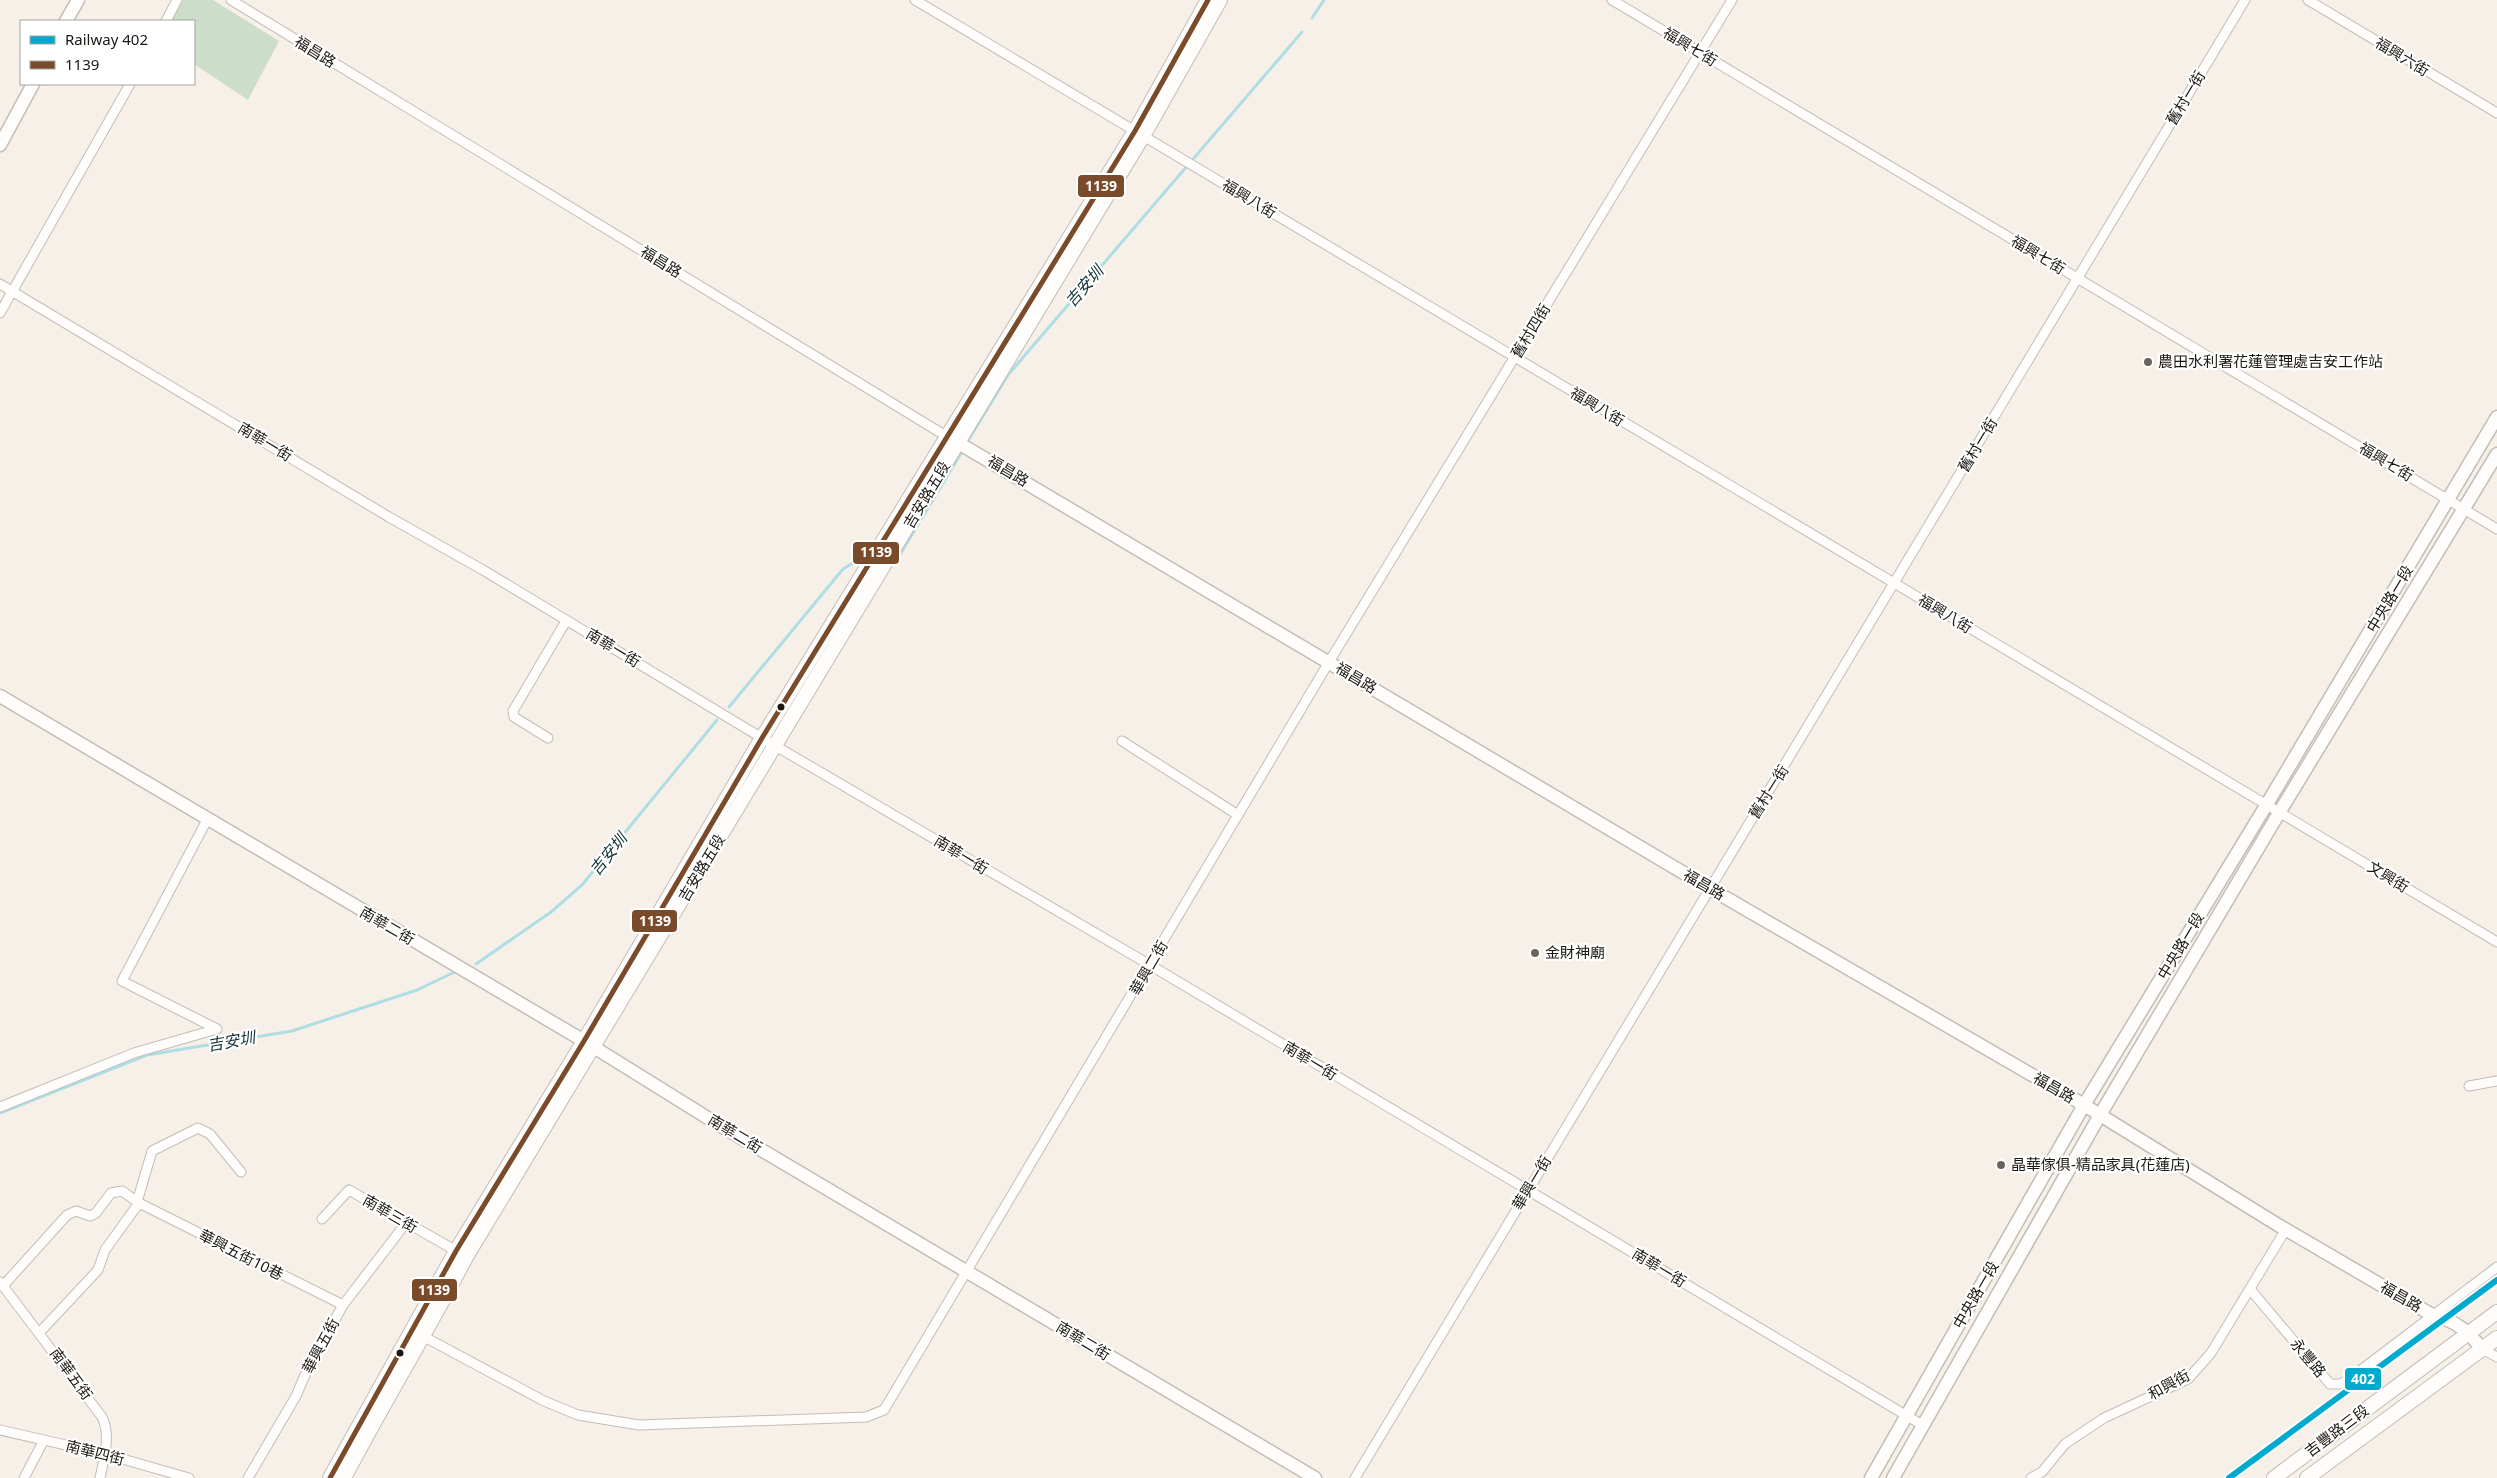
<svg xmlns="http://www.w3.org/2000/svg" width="2497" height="1478" font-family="'Noto Sans','Noto Sans TC',sans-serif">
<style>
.green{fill:#ccddc9}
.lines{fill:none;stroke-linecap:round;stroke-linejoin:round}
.stream{stroke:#aedde4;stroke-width:3}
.street-casing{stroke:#c2bdb6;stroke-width:11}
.secondary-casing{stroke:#c2bdb6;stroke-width:15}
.primary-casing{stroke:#c2bdb6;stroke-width:16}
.street{stroke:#fefdfc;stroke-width:9}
.secondary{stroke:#fefdfc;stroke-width:12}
.primary{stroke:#fefdfc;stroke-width:14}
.bus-1-casing{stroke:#fff;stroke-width:9}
.bus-1{stroke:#7a4b2a;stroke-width:5}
.rail-1-casing{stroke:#fff;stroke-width:10}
.rail-1{stroke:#00a9ce;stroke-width:6}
.poi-dot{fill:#69645e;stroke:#fff;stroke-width:2}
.bus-dot{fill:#1c1813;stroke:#fff;stroke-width:2}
.labels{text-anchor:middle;stroke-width:4.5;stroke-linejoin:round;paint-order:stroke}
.street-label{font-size:15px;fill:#1c1813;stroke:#fff}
.poi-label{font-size:15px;fill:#1c1813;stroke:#fff;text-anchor:start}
.water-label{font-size:16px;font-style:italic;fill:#113339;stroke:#fff}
.line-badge{stroke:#fff;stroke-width:2}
.badge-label{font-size:14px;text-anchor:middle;font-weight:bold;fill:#fff}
</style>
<rect width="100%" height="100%" fill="#f7f0e8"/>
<path class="green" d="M183 0H213L279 41 248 100 194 64V21H171Z"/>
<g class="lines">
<g class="stream">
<path d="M1312 18 1324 0"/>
<path d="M966 444 1008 375 1302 32"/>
<path d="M895 557 899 556 963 450"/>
<path d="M729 707 843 569 853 563"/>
<path d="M476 964 551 912 582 885 717 720"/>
<path d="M0 1113 147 1055 292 1031 417 990 459 970"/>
</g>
<defs>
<g id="street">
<path d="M231 0 946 436"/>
<path d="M915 0 2497 942"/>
<path d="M1612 0 2497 529"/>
<path d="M2308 0 2497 113"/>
<path d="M166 21 177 0"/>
<path d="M0 284 389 517 483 570 762 738 1150 965 1924 1426"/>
<path d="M0 313 130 84"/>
<path d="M548 738 514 717 513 711 566 621"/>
<path d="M1122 741 1238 815"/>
<path d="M2469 1086 2497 1081"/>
<path d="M0 1107 134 1053 217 1029 122 981 207 820"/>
<path d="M137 1202 152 1151 198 1128 210 1134 241 1172"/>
<path d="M322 1219 349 1190 460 1253"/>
<path d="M0 1282 102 1417C111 1435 104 1459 100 1478"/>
<path d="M3 1286 67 1215 76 1211 90 1216 96 1213 111 1193 122 1191 139 1203 343 1305"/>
<path d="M2250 1289 2330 1384H2340L2349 1379 2497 1267"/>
<path d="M40 1332 98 1270 105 1250 139 1203"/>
<path d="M419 1334 544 1401 578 1415 639 1425 866 1417 884 1410 1329 662 1732 0"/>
<path d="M2482 1349 2497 1357"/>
<path d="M0 1430 105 1454 189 1478"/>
<path d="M24 1478 44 1440"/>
<path d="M248 1478 296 1396 308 1368 343 1305 406 1223"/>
<path d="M1355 1478 2245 0"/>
<path d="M2031 1478 2042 1472 2065 1444 2104 1418 2188 1379 2211 1353 2286 1229"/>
</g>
<g id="secondary">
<path d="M66 21 78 0"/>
<path d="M0 145 33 84"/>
<path d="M950 438 1709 888 2084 1105 2278 1225 2434 1316C2455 1320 2469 1332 2482 1349"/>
<path d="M0 696 584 1041 711 1120 1315 1478"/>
<path d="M1871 1478 2084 1105 2267 804 2497 417"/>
<path d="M1893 1478 2100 1115 2279 813 2497 454"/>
</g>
<g id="primary">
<path d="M330 1478 456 1251 584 1041 762 738 1135 131 1208 0"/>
<path d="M344 1478C383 1403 427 1332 466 1257L1143 136 1220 0"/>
<path d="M2274 1478 2497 1312"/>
<path d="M2307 1478 2497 1338"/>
</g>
</defs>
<use href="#street" class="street-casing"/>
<use href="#secondary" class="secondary-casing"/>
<use href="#primary" class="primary-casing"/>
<use href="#street" class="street"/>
<use href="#secondary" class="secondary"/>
<use href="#primary" class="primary"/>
<defs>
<path id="bus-1" d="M330 1478 456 1251 584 1041 762 738 1135 131 1208 0"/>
</defs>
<use href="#bus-1" class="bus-1-casing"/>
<use href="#bus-1" class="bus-1"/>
<defs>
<path id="rail-1" d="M2229 1478 2497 1280"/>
</defs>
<use href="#rail-1" class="rail-1-casing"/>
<use href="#rail-1" class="rail-1"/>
</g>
<g class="poi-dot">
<circle cx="2148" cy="362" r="5"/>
<circle cx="1535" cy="953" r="5"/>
<circle cx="2001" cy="1165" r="5"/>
</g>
<g class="bus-dot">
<circle cx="781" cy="707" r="4.5"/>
<circle cx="400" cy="1353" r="4.5"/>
</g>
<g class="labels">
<g class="street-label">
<text transform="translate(1690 47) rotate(31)" y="5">福興七街</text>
<text transform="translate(315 52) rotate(32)" y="5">福昌路</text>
<text transform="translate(2402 57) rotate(31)" y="5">福興六街</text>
<text transform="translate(2186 98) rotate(-59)" y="5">舊村一街</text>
<text transform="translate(1249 199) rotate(31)" y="5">福興八街</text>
<text transform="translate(2038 255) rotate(31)" y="5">福興七街</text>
<text transform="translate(661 262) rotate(32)" y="5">福昌路</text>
<text transform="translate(1531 331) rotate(-59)" y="5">舊村四街</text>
<text transform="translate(1597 407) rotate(31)" y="5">福興八街</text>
<text transform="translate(265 442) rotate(31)" y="5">南華一街</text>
<text transform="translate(1978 445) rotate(-59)" y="5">舊村一街</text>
<text transform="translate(2386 462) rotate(31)" y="5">福興七街</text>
<text transform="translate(1008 471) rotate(31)" y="5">福昌路</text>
<text transform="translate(927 495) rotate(-59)" y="5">吉安路五段</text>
<text transform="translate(2390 599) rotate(-59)" y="5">中央路一段</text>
<text transform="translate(1945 614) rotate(31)" y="5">福興八街</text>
<text transform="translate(613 648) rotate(31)" y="5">南華一街</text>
<text transform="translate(1356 678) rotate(31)" y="5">福昌路</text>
<text transform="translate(1769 792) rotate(-58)" y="5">舊村一街</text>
<text transform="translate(961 855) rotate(31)" y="5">南華一街</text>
<text transform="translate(702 868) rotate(-59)" y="5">吉安路五段</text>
<text transform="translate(2388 877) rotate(31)" y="5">文興街</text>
<text transform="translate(1704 885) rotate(30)" y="5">福昌路</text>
<text transform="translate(387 926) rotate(30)" y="5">南華二街</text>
<text transform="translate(2181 946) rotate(-59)" y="5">中央路一段</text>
<text transform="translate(1149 968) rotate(-60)" y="5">華興二街</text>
<text transform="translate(1310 1061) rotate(31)" y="5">南華一街</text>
<text transform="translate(2054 1088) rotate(30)" y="5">福昌路</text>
<text transform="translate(735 1134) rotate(31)" y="5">南華二街</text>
<text transform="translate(1532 1183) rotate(-59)" y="5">華興一街</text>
<text transform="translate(390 1214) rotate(30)" y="5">南華三街</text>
<text transform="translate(241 1255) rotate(27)" y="5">華興五街10巷</text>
<text transform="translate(1659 1268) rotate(31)" y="5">南華一街</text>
<text transform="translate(1976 1295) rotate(-60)" y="5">中央路一段</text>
<text transform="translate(2401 1297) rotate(30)" y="5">福昌路</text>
<text transform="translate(1083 1341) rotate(31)" y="5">南華二街</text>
<text transform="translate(321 1346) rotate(-62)" y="5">華興五街</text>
<text transform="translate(2308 1358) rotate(50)" y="5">永豐路</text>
<text transform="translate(71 1374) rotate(54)" y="5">南華五街</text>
<text transform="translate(2169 1385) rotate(-29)" y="5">和興街</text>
<text transform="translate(2337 1431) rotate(-37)" y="5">吉豐路三段</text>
<text transform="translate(95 1453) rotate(14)" y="5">南華四街</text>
</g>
<g class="poi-label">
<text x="2158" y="367">農田水利署花蓮管理處吉安工作站</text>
<text x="1545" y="958">金財神廟</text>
<text x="2011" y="1170">晶華傢俱-精品家具(花蓮店)</text>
</g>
<g class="water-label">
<text transform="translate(1084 286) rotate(-49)" y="6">吉安圳</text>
<text transform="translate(608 854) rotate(-51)" y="6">吉安圳</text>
<text transform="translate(231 1041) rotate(-10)" y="6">吉安圳</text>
</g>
</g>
<g class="line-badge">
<rect x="1077" y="174" width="48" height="24" rx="5" fill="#7a4b2a"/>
<rect x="852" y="541" width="48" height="24" rx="5" fill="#7a4b2a"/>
<rect x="631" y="909" width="47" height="24" rx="5" fill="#7a4b2a"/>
<rect x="411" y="1278" width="47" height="24" rx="5" fill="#7a4b2a"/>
<rect x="2344" y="1367" width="38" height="24" rx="5" fill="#00a9ce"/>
</g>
<g class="badge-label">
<text x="1101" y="191">1139</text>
<text x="876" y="557">1139</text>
<text x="655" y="926">1139</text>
<text x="434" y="1295">1139</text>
<text x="2363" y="1384">402</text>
</g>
<rect x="20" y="20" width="175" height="65" fill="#ffffff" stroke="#a4a3a1"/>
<rect x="30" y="36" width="25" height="8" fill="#00a9ce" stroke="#a4a3a1"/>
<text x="65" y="45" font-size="15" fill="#1c1813">Railway 402</text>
<rect x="30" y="61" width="25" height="8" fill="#7a4b2a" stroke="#a4a3a1"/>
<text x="65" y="70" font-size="15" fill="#1c1813">1139</text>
</svg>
